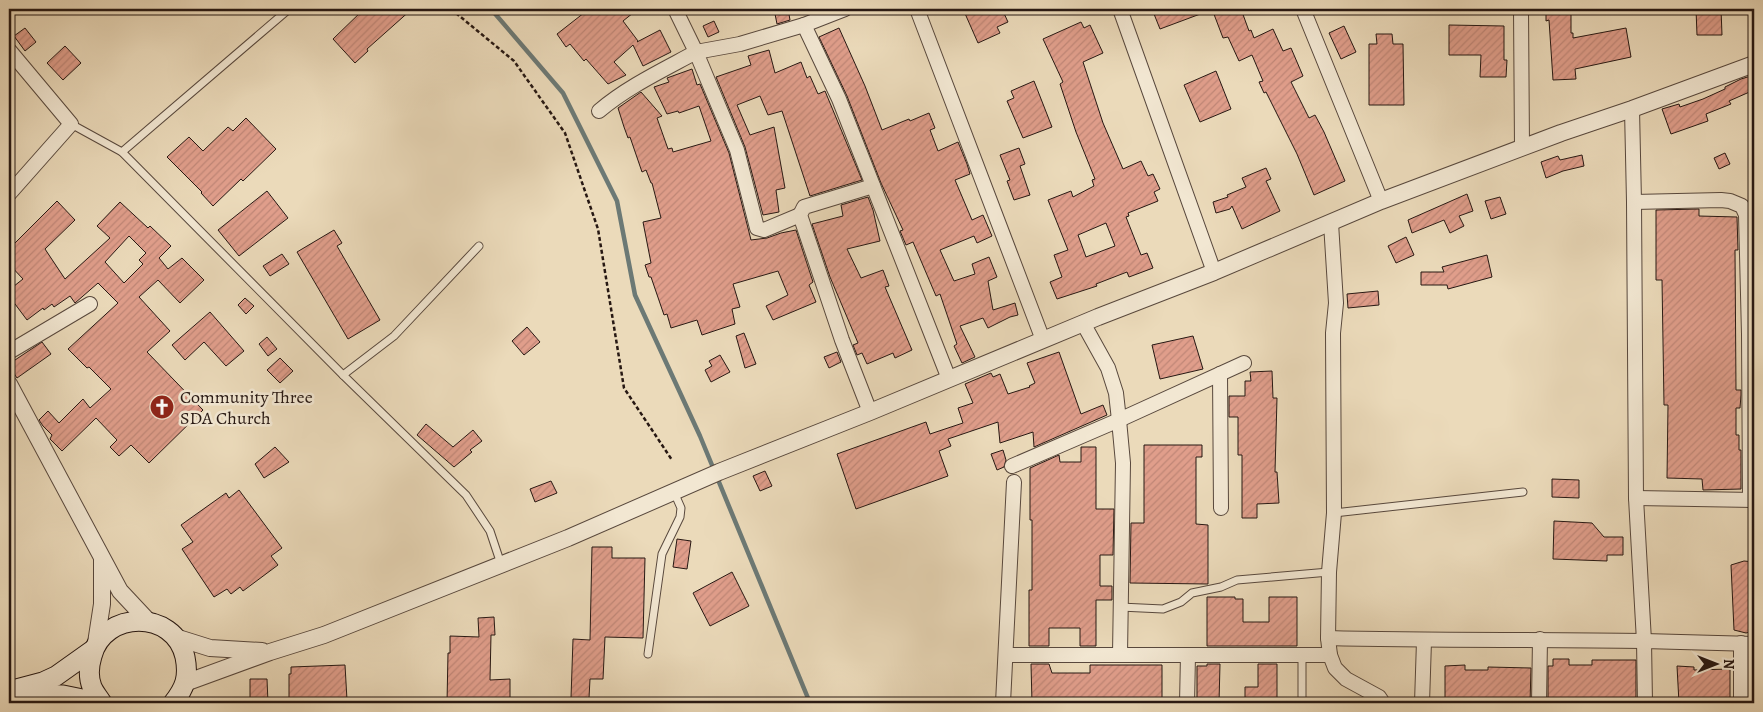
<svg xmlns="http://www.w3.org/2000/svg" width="1763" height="712" font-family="Alegreya,serif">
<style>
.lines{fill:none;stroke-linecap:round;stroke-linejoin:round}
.stream{stroke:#6c7975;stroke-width:4.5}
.building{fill:url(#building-hatch);stroke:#271813;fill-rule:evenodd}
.service-casing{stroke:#58483d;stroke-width:9}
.minor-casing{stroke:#58483d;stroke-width:16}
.tertiary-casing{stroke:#58483d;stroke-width:18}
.secondary-casing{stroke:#271813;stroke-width:21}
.path{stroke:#271813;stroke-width:2.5;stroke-dasharray:4 2.5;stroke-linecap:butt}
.service{stroke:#f2e7d2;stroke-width:7}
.minor{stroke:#f2e7d2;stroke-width:14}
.tertiary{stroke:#f2e7d2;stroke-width:16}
.secondary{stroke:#f2e7d2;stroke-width:19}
.labels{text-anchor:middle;stroke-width:5;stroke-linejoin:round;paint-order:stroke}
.poi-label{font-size:18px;fill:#271813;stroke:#f2e7d2;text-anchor:start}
</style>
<defs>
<pattern id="building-hatch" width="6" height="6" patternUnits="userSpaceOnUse" patternTransform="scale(1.25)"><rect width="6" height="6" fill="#e09e8b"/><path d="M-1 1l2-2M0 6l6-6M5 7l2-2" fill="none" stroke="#c08777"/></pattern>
</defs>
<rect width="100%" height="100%" fill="#ebdaba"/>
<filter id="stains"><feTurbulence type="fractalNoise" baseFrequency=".004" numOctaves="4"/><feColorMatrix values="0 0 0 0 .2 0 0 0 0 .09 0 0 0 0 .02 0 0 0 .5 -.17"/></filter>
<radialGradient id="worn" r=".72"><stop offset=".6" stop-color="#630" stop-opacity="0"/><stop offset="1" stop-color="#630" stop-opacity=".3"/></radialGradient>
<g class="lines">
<path class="stream" d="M491 9 563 93 617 201 635 295 700 436 810 703"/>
</g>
<g class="building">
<path d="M364 9H412L367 49 368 51 355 63 333 39Z"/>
<path d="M589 9H638L623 21 638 41 637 42 660 30 671 52 643 66 633 45 614 62 626 75 608 84 586 59 584 61 570 44 566 47 557 34Z"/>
<path d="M774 9H788L790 20 777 24Z"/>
<path d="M963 9H1002L1008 22 997 27 1000 33 978 43Z"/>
<path d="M1152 9H1210L1211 10 1160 29Z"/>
<path d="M1212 9H1241L1249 31 1251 30 1254 38 1273 29 1283 51 1291 48 1303 76 1291 82 1309 118 1315 115 1324 132 1345 181 1314 195 1297 154 1266 92 1264 93 1259 82 1263 81 1252 55 1239 61 1228 37 1223 38Z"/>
<path d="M1546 9H1571V33H1573V38L1626 28 1631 57 1575 69 1576 79 1553 80 1549 20 1546 21Z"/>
<path d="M1696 9H1721L1722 35H1697Z"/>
<path d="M714 21 719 32 708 37 703 26Z"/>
<path d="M1081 22 1084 28 1090 25 1103 53 1083 62 1103 123 1123 169 1141 161 1148 176 1153 174 1160 189 1154 192 1158 201 1128 213 1129 216 1126 217 1141 255 1147 253 1153 268 1129 277 1127 272 1096 284 1097 286 1057 299 1050 282 1062 277 1054 255 1068 250 1048 200 1071 191 1073 197 1094 186 1092 180 1095 179 1076 132 1060 84 1063 82 1043 39ZM1106 223 1115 246 1086 257 1078 235Z"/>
<path d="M1449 25 1504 26V60H1507L1506 77H1480L1481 55H1449Z"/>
<path d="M1344 26 1356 52 1341 59 1329 33Z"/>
<path d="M25 28 36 42 25 51 14 36Z"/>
<path d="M839 28 865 86 882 130 909 119 910 121 929 113 935 128 930 130 938 151 958 142 967 164 970 174 955 180 972 220 983 215 992 236 977 243 974 236 940 250 954 281 975 274 972 264 989 257 997 277 988 281 993 310 1015 303 1018 315 1010 317 988 328 983 318 960 326 975 357 962 363 954 346 957 344 940 294 936 296 913 242 906 245 900 231 903 230 881 183 847 96 819 37Z"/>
<path d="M1376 34H1392L1393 44H1403L1404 105H1369V44H1377Z"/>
<path d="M65 46 81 63 63 80 47 63Z"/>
<path d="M769 50 775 73 801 62 807 78 810 76 818 94 825 91 862 180 810 196 782 111 768 115 760 96 737 105 750 135 774 127 785 188 776 190 779 212 763 215 745 147 716 77 751 65 748 56Z"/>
<path d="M692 69 697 85 700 84 729 153 751 240 767 238 781 233 796 230 813 282 809 285 816 302 773 320 766 306 788 295 778 271 733 284 740 307 732 309 735 324 702 335 697 320 671 328 667 314 664 315 651 277H649L645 265 651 263 643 222 661 218 652 183H651L646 170 642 172 630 137 628 138 624 127 618 108 641 92 662 116 657 118 668 149 672 148 673 152 711 141 699 106 679 113 678 111 667 114 654 87 669 82 667 78Z"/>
<path d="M1216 71 1231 109 1200 122 1184 85Z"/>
<path d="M1754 75V90L1729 101 1731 104 1706 114 1708 121 1671 134 1662 109 1679 104 1680 107 1703 99 1725 89V87L1741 79Z"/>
<path d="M1034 81 1052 127 1023 138 1007 101 1014 98 1011 91Z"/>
<path d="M246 118 276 149 243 181 241 179 213 206 201 193 202 192 167 157 189 137 203 151 228 127 233 131Z"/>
<path d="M1019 148 1025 164 1020 166 1030 195 1014 200 1007 181 1010 180 1000 155Z"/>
<path d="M1725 153 1730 164 1719 169 1714 158Z"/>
<path d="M1582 155 1584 166 1563 171 1546 178 1541 162 1558 156 1560 160Z"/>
<path d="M1266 168 1271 179 1266 181 1280 211 1242 229 1232 206 1230 209 1216 213 1213 202 1228 197 1227 195 1246 187 1242 178Z"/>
<path d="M267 191 288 218 239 256 218 230Z"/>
<path d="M1467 194 1473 211 1459 216 1464 226 1450 233 1444 220 1412 233 1408 220Z"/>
<path d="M868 197 873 210 880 241 847 249 861 278 883 270 889 286 885 287 912 350 895 358 893 353 867 364 862 353 857 355 853 345 858 343 830 277 812 224 843 216 841 205Z"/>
<path d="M1500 197 1506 214 1491 219 1485 201Z"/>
<path d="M57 201 75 220 45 249 65 279 110 238 97 226 120 202 148 228 150 226 171 246 159 258 168 269 182 258 204 280 180 303 158 280 139 297 170 331 147 352 203 410 149 463 131 445 119 456 110 447 117 440 96 418 62 451 50 439 52 435 43 426 39 420 48 411 59 423 83 399 90 408 111 389 89 367 87 368 68 349 118 303 98 283 75 303 70 296 54 307 52 304 44 310 43 308 27 320 9 296V290L23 279 9 264V249ZM129 236 146 253 139 260 143 264 124 283 105 262Z"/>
<path d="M1699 209V216L1737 217 1738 250H1735L1736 390H1741V395L1740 408H1736V435H1739V450H1741V489L1703 490 1702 479 1667 478 1668 405H1664L1662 280H1656V210Z"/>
<path d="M334 230 342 243 337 246 380 320 348 339 297 252Z"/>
<path d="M1406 237 1414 255 1396 263 1388 246Z"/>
<path d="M282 254 289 264 270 276 263 266Z"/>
<path d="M1487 255 1492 277 1448 289 1447 285H1421V272H1444L1442 267Z"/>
<path d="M1378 291 1379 305 1348 308 1347 294Z"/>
<path d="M245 298 254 306 246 314 238 305Z"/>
<path d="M210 312 244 351 226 366 204 342 185 360 172 345Z"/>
<path d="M527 327 540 342 524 355 512 341Z"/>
<path d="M744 333 756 364 745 368 736 336Z"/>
<path d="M1193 336 1203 369 1160 379 1152 345Z"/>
<path d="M267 337 277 349 268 356 259 344Z"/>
<path d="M42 342 51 354 17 378 9 366V364Z"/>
<path d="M837 352 841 362 829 368 824 357Z"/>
<path d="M1059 352 1081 414 1103 405 1107 415 1034 447 1033 432 1000 443 998 422 948 439 951 446 939 451 948 476 856 509 837 454 926 422 930 434 963 423 958 408 973 403 965 384 991 373 993 377 1000 374 1008 394 1030 387 1029 386 1035 383 1027 363Z"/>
<path d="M720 355 730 372 711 382 705 370 712 366 709 361Z"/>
<path d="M280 358 293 371 280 383 267 370Z"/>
<path d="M1272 371 1273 398H1277L1275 472H1277L1279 503 1257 504V518H1242V455H1238V417H1229V396H1245V381H1251L1250 372Z"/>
<path d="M426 424 453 447 473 430 482 441 470 450 472 452 454 467 417 435Z"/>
<path d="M1144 445H1202V457H1196V524L1208 525V584L1130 583 1131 523H1144Z"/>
<path d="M275 447 289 462 264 478 255 464Z"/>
<path d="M1081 447H1096V509H1114L1113 555H1100V586H1112V600H1096V646H1080V628H1049V646H1029V590H1032V520H1030V468L1059 455 1060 462H1081Z"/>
<path d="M1003 450 1006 460 1004 467 997 470 991 454Z"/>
<path d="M765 471 772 486 760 491 753 476Z"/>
<path d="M1552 479 1579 480V498L1552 497Z"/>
<path d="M551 481 557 493 535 502 530 489Z"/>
<path d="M239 490 282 548 271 556 278 565 243 591 240 587 231 594 227 589 214 597 182 549 193 542 181 525 226 493 229 498Z"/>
<path d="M1554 521 1592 523 1604 537H1623V555H1607V561L1553 559Z"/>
<path d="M677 539 691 541 687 569 673 567Z"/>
<path d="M592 547H612V558H645L643 638 605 637 603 679H590L589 698H571L573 639 590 640Z"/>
<path d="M1744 561 1754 562V631L1746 633 1734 630 1731 565Z"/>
<path d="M732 572 749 606 710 626 693 593Z"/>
<path d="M1207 597H1235V599H1243V622H1269V597H1297V646H1207Z"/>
<path d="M494 617 495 635H491L490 680 510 679V703H447L448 653H450V636L479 637 478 618Z"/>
<path d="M1553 659H1569V665H1592V660H1636V702L1548 703V666H1553Z"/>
<path d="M1031 664H1049L1052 673H1090V665H1162V703H1032Z"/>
<path d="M1207 664H1220L1219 703H1197V666H1207Z"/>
<path d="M1258 664H1277V703H1245V687H1258Z"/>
<path d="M345 665 347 700 315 703H289V674H291V667Z"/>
<path d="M1465 665V670H1488V667L1531 668 1530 703H1445V666Z"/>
<path d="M1677 666 1694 667V670L1730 669V703H1679Z"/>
<path d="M250 679H267L268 703H250Z"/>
</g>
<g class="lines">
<defs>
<g id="service">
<path d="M9 66 17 59"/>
<path d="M71 124 122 152 343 375 466 495 490 531 501 564"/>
<path d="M122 152 289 9"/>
<path d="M343 375 394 336 479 246"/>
<path d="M1334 513 1523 492"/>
<path d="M1120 607 1163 609 1181 602 1192 593 1221 587 1237 580 1329 572"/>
<path d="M648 654 662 554 680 517 681 508 674 492"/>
<path d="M1302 703V655"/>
</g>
<g id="minor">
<path d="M675 9 696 52 740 44 804 25 845 9"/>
<path d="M917 9 1043 340"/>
<path d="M1120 9 1214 272"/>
<path d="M1303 9 1381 201"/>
<path d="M1521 9 1522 147"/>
<path d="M804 25 839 99 949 379"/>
<path d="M9 50 71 124 9 194"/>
<path d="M599 111C627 87 663 70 696 52L737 150 757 228 764 230 800 215"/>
<path d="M1634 202 1721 200 1730 201 1742 206 1746 215 1749 334 1750 500"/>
<path d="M1331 223 1336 303 1333 333 1334 513 1329 572 1328 638 1330 655 1335 668 1346 679 1379 697 1383 703"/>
<path d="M1083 323 1108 368 1116 393 1119 420 1123 463 1120 654"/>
<path d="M9 352 90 304"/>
<path d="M1220 374 1221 508"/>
<path d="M870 412 842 340 800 215 804 207 873 186"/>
<path d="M1012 466 1119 420 1244 363"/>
<path d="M1636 498 1754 500"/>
<path d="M1328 638C1434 641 1539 639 1644 641L1636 498 1634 202 1632 109"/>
<path d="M1741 643V703"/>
<path d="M1006 655H1330"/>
<path d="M1003 703 1014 482"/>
<path d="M1187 703 1188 655"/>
<path d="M1422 703 1424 641"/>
<path d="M1539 703 1540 639"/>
<path d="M1645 703 1644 641 1754 644"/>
</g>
<g id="tertiary">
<path d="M9 384 120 591 149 622"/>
<path d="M175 637 210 648 262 651"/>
<path d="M96 643 102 604V560"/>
<path d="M185 683 270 652 324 635 568 538 719 472 870 412 1098 317 1214 272 1381 201 1561 133 1632 109 1754 64"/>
</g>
<g id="secondary">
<path d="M9 691 43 682 56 676 94 649"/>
<path d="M20 694 63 695 102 703"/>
<path d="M102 703C99 698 94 692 92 687 88 677 89 666 92 656 104 610 174 609 185 657 189 677 185 688 173 703"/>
</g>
</defs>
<use href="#service" class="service-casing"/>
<use href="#minor" class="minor-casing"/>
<use href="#tertiary" class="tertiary-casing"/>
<use href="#secondary" class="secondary-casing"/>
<path class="path" d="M451 9 514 61 565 133 598 229 624 388 672 460"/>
<use href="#service" class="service"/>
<use href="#minor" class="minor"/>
<use href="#tertiary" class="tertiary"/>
<use href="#secondary" class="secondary"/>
</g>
<defs>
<symbol id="church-disc" viewBox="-11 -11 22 22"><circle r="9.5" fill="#8f2418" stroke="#f2e7d2"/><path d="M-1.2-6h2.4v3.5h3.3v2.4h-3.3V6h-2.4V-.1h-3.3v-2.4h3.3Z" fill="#fff"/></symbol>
</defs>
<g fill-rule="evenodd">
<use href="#church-disc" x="148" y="393" width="28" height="28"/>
</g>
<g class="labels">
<g class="poi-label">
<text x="180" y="403">Community Three<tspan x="180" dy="21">SDA Church</tspan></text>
</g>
</g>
<rect width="1763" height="712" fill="none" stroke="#ebdaba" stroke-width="30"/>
<rect x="10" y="10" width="1743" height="692" fill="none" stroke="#271813" stroke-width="2.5"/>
<rect x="15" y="15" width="1733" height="682" fill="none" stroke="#271813"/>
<g transform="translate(1716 664) rotate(90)" stroke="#f2e7d2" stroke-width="4" paint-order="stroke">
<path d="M0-4L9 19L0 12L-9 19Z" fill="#271813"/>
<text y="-8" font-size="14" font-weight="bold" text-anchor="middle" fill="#271813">N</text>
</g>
<rect width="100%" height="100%" filter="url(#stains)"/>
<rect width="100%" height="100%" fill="url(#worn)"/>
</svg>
